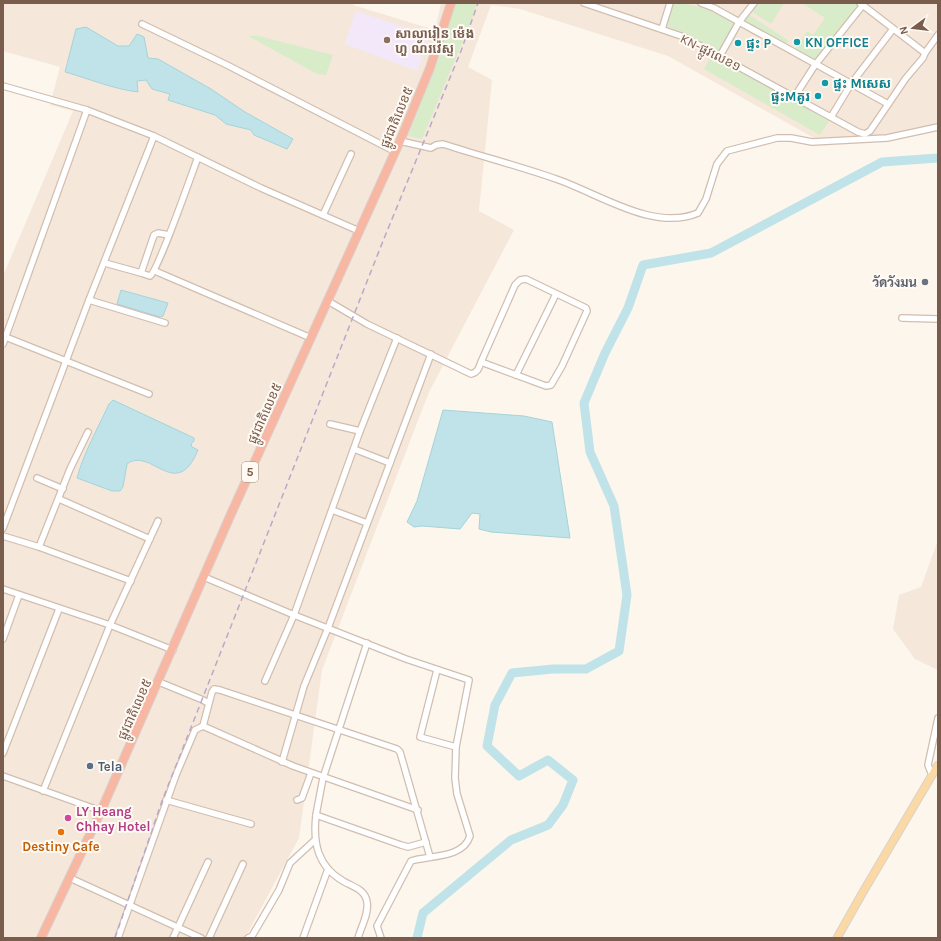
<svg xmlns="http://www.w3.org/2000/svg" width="941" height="941" font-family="Karla,'Noto Sans Khmer',Sarabun,sans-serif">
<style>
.residential{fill:#f5e8da}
.education{fill:#f3e8fa}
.green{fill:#d8ecc9}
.water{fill:#bfe3e8;stroke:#a5d3da}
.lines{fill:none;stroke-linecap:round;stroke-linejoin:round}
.river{stroke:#bfe3e8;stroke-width:9}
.minor-casing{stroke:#d1beb0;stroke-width:8}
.major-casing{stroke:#dad1cd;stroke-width:9}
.highway-casing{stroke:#dad1cd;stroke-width:10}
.minor{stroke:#fff;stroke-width:5.5}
.major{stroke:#fbd9a5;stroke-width:7}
.highway{stroke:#f7b7a3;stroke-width:8}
.rail{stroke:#b9a8c9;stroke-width:1.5;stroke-dasharray:6 4;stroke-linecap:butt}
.education-dot{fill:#8d6e63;stroke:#fffaf3;stroke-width:1.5}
.culture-dot{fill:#0f9aa8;stroke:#fffaf3;stroke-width:1.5}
.worship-dot{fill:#6b7280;stroke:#fffaf3;stroke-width:1.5}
.service-dot{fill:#5c6f8a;stroke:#fffaf3;stroke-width:1.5}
.hotel-dot{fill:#d1479c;stroke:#fffaf3;stroke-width:1.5}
.food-dot{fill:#e8710a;stroke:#fffaf3;stroke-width:1.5}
.labels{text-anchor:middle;stroke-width:4;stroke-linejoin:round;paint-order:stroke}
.shield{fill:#fffaf3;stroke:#a28b7f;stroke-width:1}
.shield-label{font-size:12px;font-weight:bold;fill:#7a5c4d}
.education-label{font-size:13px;font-weight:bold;fill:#785e54;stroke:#fffaf3;text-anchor:start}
.culture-label{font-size:13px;font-weight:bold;fill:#0d838f;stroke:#fffaf3;text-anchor:start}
.street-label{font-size:13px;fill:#7a5c4d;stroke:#fffaf3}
.worship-label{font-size:13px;font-weight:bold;fill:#5b616d;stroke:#fffaf3;text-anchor:end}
.service-label{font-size:13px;font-weight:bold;fill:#4e5e75;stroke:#fffaf3;text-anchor:start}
.hotel-label{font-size:13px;font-weight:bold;fill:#b23c85;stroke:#fffaf3;text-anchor:start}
.food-label{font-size:13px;font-weight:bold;fill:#c56008;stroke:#fffaf3}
</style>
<rect width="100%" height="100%" fill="#fdf6ec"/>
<g class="residential">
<path d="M3 3H354L353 5 435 30 441 3H938V128L887 138 821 142 668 56 520 9 491 5 468 67 492 80 479 211 514 230 429 392 322 670 299 838 245 938H3V276L73 111 50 105 60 67 3 51Z"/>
<path d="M938 540V670L915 659 893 629 899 595 921 587Z"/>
</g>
<path class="education" d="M356 11 430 36 417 71 345 44Z"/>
<g class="green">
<path d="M455 3H477L468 29 422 139 408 136 438 61Z"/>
<path d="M674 3C697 3 715 13 735 23L719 53 687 34 666 26Z"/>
<path d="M759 3H784L771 24 752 12Z"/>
<path d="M802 3H856L859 5 814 63 793 53 807 31 813 35 825 18Z"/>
<path d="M748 14 789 41 784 46 742 22Z"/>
<path d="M248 36H259L333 55 326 75 317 74Z"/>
<path d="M712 55 829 121 820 135 704 69Z"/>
</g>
<g class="water">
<path d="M86 27 118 46H129L137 34 144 37 148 58 158 59 211 89 245 112 293 139 287 149 254 135 251 130 226 124 215 115 168 100 170 94 152 89 146 80 137 81 138 92C113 89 90 79 65 72L76 29Z"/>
<path d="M121 290 168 303 163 316 160 317 117 304Z"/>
<path d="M113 400 194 438V441L191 444 192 447 198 450C176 503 151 446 127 464L123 487 120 491H112L77 478C84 452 98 428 109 404Z"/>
<path d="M443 410 524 416 552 422 570 538 491 532 479 529 480 514 472 513 460 529 422 526 414 527 407 522 417 501Z"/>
</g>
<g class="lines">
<path class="river" d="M417 938 423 913 511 840 548 825 563 805 573 780 548 760 519 776 487 746 495 705 512 673 553 669H586L619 651 627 595 614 506 590 452 584 403 605 353 628 308 643 265 711 253 882 162 938 158"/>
<defs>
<g id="minor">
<path d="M584 3 684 37 858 132 865 134 870 131 906 78 923 58 925 53 860 3"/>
<path d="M701 3 714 8 888 104"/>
<path d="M142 24 227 65 394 151"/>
<path d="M662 29 670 3"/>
<path d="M925 53 938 35"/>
<path d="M720 56 739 22 754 3"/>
<path d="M3 86 87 110 154 136 261 188 359 231"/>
<path d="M795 96 815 65 863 5"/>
<path d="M831 117 851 84 893 29"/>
<path d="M400 141 431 148 436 145 443 144C480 156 519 166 556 179 598 193 653 232 698 213L706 199 717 164 727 151 777 138H791L812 142 887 138 938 127"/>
<path d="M323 215 351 154"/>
<path d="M169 235 158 233 154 235 141 273 150 276C158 271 192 173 198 157"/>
<path d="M105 263 141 273"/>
<path d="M155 271 311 338"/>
<path d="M89 300 165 323"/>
<path d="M328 301 367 324 471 374C478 372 479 368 481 362L515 285 520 280 526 279 586 308 587 311 562 366 551 385 546 386 481 362"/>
<path d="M902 318 938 319"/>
<path d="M3 336 149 394"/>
<path d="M3 344 87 110"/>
<path d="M516 375 556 294"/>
<path d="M330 424 360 431"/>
<path d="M354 449 390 463"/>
<path d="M37 478 63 489"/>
<path d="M59 499 150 539"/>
<path d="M332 510 367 523"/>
<path d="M3 528 89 300 154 136"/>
<path d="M3 536 39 547 131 581"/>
<path d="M39 547 70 469 88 432"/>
<path d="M204 577 294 615 406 659 469 680 456 747 455 778 457 794 470 836C463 859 429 855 411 861L377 926 381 938"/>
<path d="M3 589 110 625 173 650"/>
<path d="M3 639 19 595"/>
<path d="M367 643 323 778 316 815 401 845 408 847 426 842"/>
<path d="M437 670 420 737 456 747"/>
<path d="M265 681 294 615 360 431 397 338"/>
<path d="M159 682 203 700 208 703"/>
<path d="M203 726 212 692 214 689 220 690 397 749 400 752 430 857"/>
<path d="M203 726 293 766 418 810"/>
<path d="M3 753 59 609"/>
<path d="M282 762 304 686 328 628 431 354"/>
<path d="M932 775 928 765 938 718"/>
<path d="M3 776 101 811"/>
<path d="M43 791 110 625 158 521"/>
<path d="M166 800 251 824"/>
<path d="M297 800 302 798 311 773"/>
<path d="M316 815C313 842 317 866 343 881 353 887 365 889 367 902 369 914 361 927 358 938"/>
<path d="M70 878 201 938"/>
<path d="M118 938 176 775 195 730 203 726"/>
<path d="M173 938 208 862"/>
<path d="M209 938 243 864"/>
<path d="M248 938 252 936 279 890 290 863 315 840"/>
<path d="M303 938 328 869"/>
</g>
<path id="major" d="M837 938 863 892 938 765"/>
<path id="highway" d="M41 938 101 811 231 514 400 141 430 68 451 3"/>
</defs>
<use href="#minor" class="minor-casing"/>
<use href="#major" class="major-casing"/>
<use href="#highway" class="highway-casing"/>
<use href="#minor" class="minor"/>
<use href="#major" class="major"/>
<use href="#highway" class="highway"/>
<path class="rail" d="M115 938 162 801 383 241 461 51 478 3"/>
</g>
<circle class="education-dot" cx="387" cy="40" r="4"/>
<g class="culture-dot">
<circle cx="797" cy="42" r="4"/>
<circle cx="738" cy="43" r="4"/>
<circle cx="825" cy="83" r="4"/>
<circle cx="818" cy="96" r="4"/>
</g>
<circle class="worship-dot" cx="925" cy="282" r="4"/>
<circle class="service-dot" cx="90" cy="766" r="4"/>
<circle class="hotel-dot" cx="68" cy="818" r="4"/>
<circle class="food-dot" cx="61" cy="832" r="4"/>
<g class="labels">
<rect class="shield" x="242" y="462" width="16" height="20" rx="3"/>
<g class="shield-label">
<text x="250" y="476">5</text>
</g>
<g class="education-label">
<text x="395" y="38">សាលារៀន ម៉េង<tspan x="395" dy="15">ហួ ណ័រវ៉េស្ទ</tspan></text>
</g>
<g class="culture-label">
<text x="805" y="47">KN OFFICE</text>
<text x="746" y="48">ផ្ទះ P</text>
<text x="833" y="88">ផ្ទះ Mសេស</text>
<text x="810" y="101" text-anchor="end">ផ្ទះMគូរ</text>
</g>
<g class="street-label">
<text transform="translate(711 52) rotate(27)" y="5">KN-ផ្លូវលេខ១</text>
<text transform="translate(396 117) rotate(-67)" y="5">ផ្លូវជាតិលេខ៥</text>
<text transform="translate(264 413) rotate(-66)" y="5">ផ្លូវជាតិលេខ៥</text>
<text transform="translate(134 709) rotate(-66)" y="5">ផ្លូវជាតិលេខ៥</text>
</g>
<g class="worship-label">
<text x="917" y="287">วัดวังมน</text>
</g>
<g class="service-label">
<text x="98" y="771">Tela</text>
</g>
<g class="hotel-label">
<text x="76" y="816">LY Heang<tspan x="76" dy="15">Chhay Hotel</tspan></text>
</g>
<g class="food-label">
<text x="61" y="851">Destiny Cafe</text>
</g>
</g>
<rect width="941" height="941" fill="none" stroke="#7a5c4d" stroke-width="8"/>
<g transform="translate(913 28) rotate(255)" stroke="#fffaf3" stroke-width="3" paint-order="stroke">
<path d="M0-3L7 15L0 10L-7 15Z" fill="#7a5c4d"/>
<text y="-6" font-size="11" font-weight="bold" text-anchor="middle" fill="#7a5c4d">N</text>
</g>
</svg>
